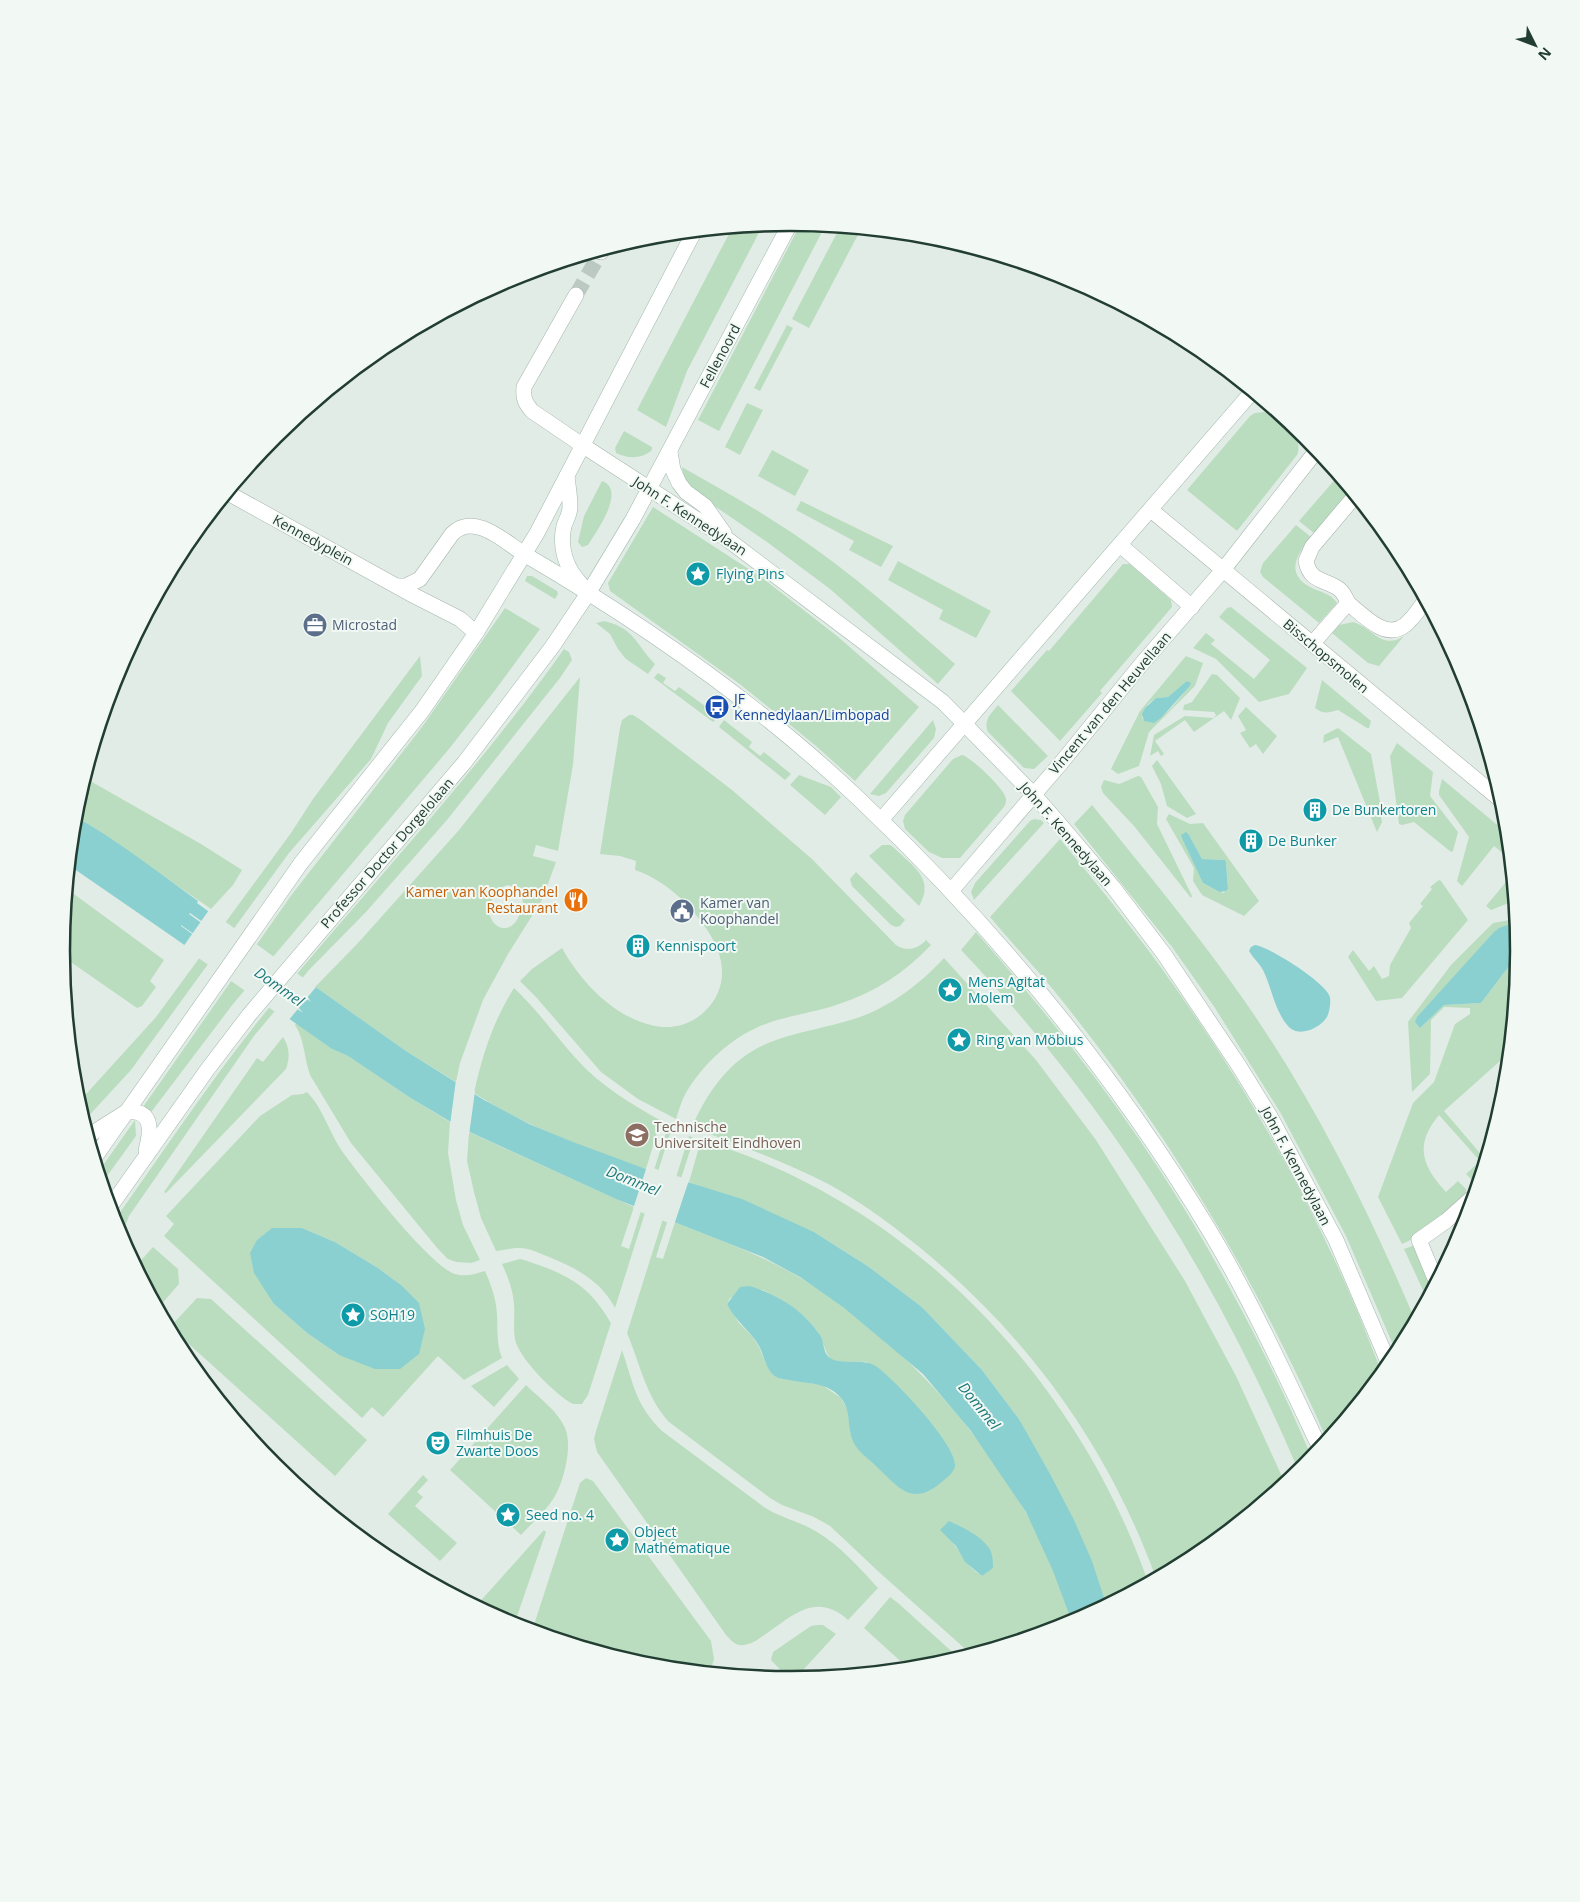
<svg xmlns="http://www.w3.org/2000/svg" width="1580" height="1902" font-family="'Open Sans',sans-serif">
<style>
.green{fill:#bbddbf;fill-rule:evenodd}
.water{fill:#8ad0d1;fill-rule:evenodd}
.pier{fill:#e2ece6}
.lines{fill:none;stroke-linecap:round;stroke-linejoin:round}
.street-tunnel{stroke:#bcc9c2;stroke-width:15;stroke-dasharray:15 8;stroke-linecap:butt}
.street-casing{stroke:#a5b4ac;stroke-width:16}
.secondary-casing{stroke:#a0b8ac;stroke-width:16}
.street{stroke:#fff;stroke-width:15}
.secondary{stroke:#fff;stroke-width:15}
.labels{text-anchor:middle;stroke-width:4;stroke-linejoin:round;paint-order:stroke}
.street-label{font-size:14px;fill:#223d32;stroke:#f2f9f5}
.culture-label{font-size:14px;fill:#0d838f;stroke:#f2f9f5;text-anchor:start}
.service-label{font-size:14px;fill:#4e5e75;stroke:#f2f9f5;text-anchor:start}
.transit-label{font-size:14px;fill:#164399;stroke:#f2f9f5;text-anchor:start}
.food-label{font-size:14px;fill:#c56008;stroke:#f2f9f5;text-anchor:end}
.education-label{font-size:14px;fill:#785e54;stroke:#f2f9f5;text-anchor:start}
.water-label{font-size:15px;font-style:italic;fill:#1c7779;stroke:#f2f9f5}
.rim{fill:none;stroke:#223d32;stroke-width:2.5}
</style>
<rect width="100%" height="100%" fill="#e2ece6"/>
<g class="green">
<path d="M801 223 825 226 719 431 698 420Z"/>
<path d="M763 225 687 371 666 427 637 410 732 228Z"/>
<path d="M840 227 861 229 809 328 792 319Z"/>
<path d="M787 325 793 328 760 391 754 388Z"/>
<path d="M747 403 763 410 740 455 725 447Z"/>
<path d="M1264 412C1279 419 1305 437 1297 455L1237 531 1187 490 1250 416 1255 413Z"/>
<path d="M624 431 652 447V450C642 459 628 459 616 453L615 448Z"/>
<path d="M772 450 809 470 795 496 758 476Z"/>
<path d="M682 467C715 486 748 504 780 525 843 565 899 615 955 664L938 684 830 589 767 542 697 494C688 486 683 478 682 467Z"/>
<path d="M1338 476 1350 491 1314 533 1299 521Z"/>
<path d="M602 481C627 490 596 532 588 545L582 547 578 542 584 516Z"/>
<path d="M801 501 893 546 881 567 849 550 854 541 796 510Z"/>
<path d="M653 507 761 577 837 636 919 707 855 781 816 746 741 685 610 591 608 583ZM699 565 704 567 707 576 702 583 697 584 689 579C687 571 691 566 699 565Z"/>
<path d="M1296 525 1311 537C1298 553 1284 573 1310 587 1319 592 1331 593 1337 603L1319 623 1263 577 1260 572 1263 563Z"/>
<path d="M898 561 991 611 976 638 939 619 943 610 888 580Z"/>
<path d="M1123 564H1130L1171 600 1172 607 1100 691 1102 693 1060 741 1011 691 1047 650 1049 651Z"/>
<path d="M527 576H532L557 591 558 594 555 599 525 581Z"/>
<path d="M1231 607 1307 668 1289 694 1259 702 1216 659 1193 648 1206 633 1215 640 1211 644 1254 679 1270 660 1219 617 1227 608Z"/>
<path d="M505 608 540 629 496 689 449 749 233 1004 149 1115 143 1107 290 897 422 727Z"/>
<path d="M604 621C635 628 636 645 655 664L648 674 626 659 618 649 610 634 596 623Z"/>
<path d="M1353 622C1372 627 1382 651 1404 636L1379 666 1368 663 1332 633 1339 625Z"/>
<path d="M564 649 569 652 572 660 560 678 447 820 366 912 309 970 254 1036 129 1216 121 1237 114 1221C167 1146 218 1069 277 998 373 882 477 772 564 649Z"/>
<path d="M420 656 422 676 388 723 371 759 289 853 131 1070 84 1121 78 1103 156 1017 291 833 313 799Z"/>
<path d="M1186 656 1203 663 1195 686 1149 732 1139 766 1118 774 1111 769 1140 711ZM1188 681 1189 687C1180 697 1156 733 1142 718L1148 704 1156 698 1168 697Z"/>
<path d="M658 673 666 678 663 683 675 691 679 687 709 709 706 713 715 720 713 722 654 678Z"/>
<path d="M1212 674 1217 675 1240 698 1231 720 1224 711 1194 732 1185 720 1155 741 1164 754 1161 756 1158 751 1150 756 1154 735 1185 716 1214 718 1216 715 1214 712 1183 710 1184 705 1192 702Z"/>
<path d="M580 677 573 765 558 851 536 845 533 856 556 862 542 900 508 954 483 1000 460 1063 456 1082 406 1051 315 987 358 943 459 830ZM509 885 519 890C524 898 524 907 519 916 507 943 478 920 494 896 498 890 502 886 509 885Z"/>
<path d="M1322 680 1371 721 1369 728H1367L1338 710C1328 713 1323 714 1315 708Z"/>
<path d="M998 705 1048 756 1034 769 1024 768 988 732C983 720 991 714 998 705Z"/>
<path d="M1246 707 1277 736 1263 754 1256 744 1250 748 1240 733 1246 730 1238 716Z"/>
<path d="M629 715H633L641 720 732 790 812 859 896 945C907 952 918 949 926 940L931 945C905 973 875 992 839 1004 811 1014 780 1016 754 1029 727 1042 703 1065 687 1091 682 1099 679 1110 676 1119L638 1099 601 1072 535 996 520 981 532 969 562 948C582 984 619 1023 663 1027 694 1029 723 1003 722 971 722 953 711 934 700 920 684 898 661 879 635 870L636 861 620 856 600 854 620 728 622 720Z"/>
<path d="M724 720 752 742 749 747 760 756 764 752 791 774 785 780 719 727Z"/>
<path d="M933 720 936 729 934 738 886 793 879 796 870 794Z"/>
<path d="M1338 728 1371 754 1380 802 1379 805 1382 822 1377 832 1338 737 1323 743 1324 735Z"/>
<path d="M1397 743 1433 772 1430 796 1458 832 1453 851 1451 852 1414 822 1402 825 1399 824 1390 756Z"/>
<path d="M962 755C971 757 1002 787 1005 796 1007 800 1006 803 1004 807L960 858H942L929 852 905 829 903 821 905 815 953 759Z"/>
<path d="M1157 760 1196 814 1187 818 1167 806 1161 784 1152 766Z"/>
<path d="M799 775 831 787 841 797 825 815 790 785Z"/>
<path d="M1138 776 1141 777 1158 807 1157 824 1192 896 1191 898 1134 826 1103 793 1101 787 1104 780 1119 784Z"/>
<path d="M85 778 201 844 242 870 233 885 211 909 90 825 75 816Z"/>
<path d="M1442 779 1507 833 1510 859 1494 846 1462 886 1457 881 1469 837 1439 795V791Z"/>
<path d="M1092 805C1145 870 1198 934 1246 1003 1314 1101 1368 1209 1415 1320L1397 1354 1346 1236 1280 1112 1215 1008 1172 947 1074 824Z"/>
<path d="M1169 814 1190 824 1203 823 1259 901 1244 916 1202 895 1193 881 1194 868 1166 819ZM1189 835 1202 859 1224 860 1226 862 1228 889 1223 893 1203 883Z"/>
<path d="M1034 819 1041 820 1044 823 974 900 971 892 975 883 1030 821Z"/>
<path d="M1060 839C1108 897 1155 956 1197 1019 1254 1102 1309 1200 1349 1292 1361 1319 1371 1346 1382 1373L1327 1440C1258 1283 1171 1137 1064 1003 1041 973 1014 946 990 917Z"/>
<path d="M882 845H890L893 847C911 865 936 878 919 906L869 856Z"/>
<path d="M856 872 905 920 900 926 896 927 891 925 852 886 850 879Z"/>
<path d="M1511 876 1514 901 1491 910 1486 906Z"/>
<path d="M1439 880 1441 881 1468 920 1402 998 1376 1001 1348 957 1353 950 1369 971 1374 966 1382 979 1389 976 1390 965 1411 928 1409 923 1423 906 1420 904 1432 889 1430 887Z"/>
<path d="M67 889 164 960 150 981 156 987 142 1006 137 1008 62 956Z"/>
<path d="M1516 919V922L1420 1028 1444 1005 1481 1003 1519 953 1509 1053 1444 1111 1485 1159 1478 1182H1474L1466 1174 1480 1161 1439 1115C1414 1145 1422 1166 1446 1192L1458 1181 1466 1189V1194L1417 1237 1402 1244 1378 1197 1413 1103 1434 1082 1455 1024 1470 1014V1008L1444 1007 1431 1020 1430 1074 1412 1092 1408 1022 1451 965 1493 923Z"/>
<path d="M976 932C1071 1040 1160 1157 1228 1285 1259 1341 1287 1399 1312 1458L1299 1472C1216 1277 1107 1103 961 950Z"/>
<path d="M944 958 1036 1060 1096 1140 1185 1281 1236 1376 1285 1483 1195 1557 1156 1578C1109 1450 1034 1344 930 1256 899 1230 867 1206 832 1186 787 1162 740 1146 692 1127 709 1088 734 1054 776 1040 802 1031 828 1027 854 1019 889 1008 920 984 944 958Z"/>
<path d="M514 988C541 1013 560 1043 586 1069 611 1093 642 1110 672 1127L615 1308C601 1281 576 1268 549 1257 539 1253 529 1248 519 1248 512 1248 504 1250 496 1251L481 1218 474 1192 467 1161 469 1132 634 1207 621 1246 629 1249 667 1129 659 1126 646 1169C588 1149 526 1127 474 1093 482 1056 493 1021 514 988Z"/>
<path d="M296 1023 332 1049 348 1056 409 1097 450 1122 448 1153 456 1200 463 1225 480 1260 471 1263 456 1262 448 1259 438 1249 351 1143 310 1075C304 1059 305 1040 295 1025Z"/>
<path d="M283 1037C290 1048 290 1057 286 1069L166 1193 164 1192 257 1058 263 1062Z"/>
<path d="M307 1092C323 1108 329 1132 342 1151 359 1175 431 1267 455 1274 465 1277 475 1274 485 1271 490 1282 494 1293 496 1305 499 1323 495 1341 502 1358L464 1380 438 1356 383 1417 372 1407 362 1418 164 1236 174 1224 166 1216 260 1116 292 1095 303 1094ZM302 1228 335 1242 378 1268 401 1285 339 1355 307 1333 274 1304Z"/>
<path d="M135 1120 136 1136 102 1183 99 1171Z"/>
<path d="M689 1136 694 1138 656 1257 663 1259 675 1222C717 1239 760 1254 799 1277 893 1334 970 1417 1025 1511 1045 1546 1060 1585 1072 1622L971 1654 880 1573 830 1526 814 1517 782 1505 770 1498 669 1422C646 1397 640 1364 627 1333ZM763 1290C784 1301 804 1312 818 1332 824 1341 825 1358 835 1361 844 1363 857 1361 867 1362L851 1434 847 1409 841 1398 822 1385 778 1378 766 1364 759 1347 752 1336 739 1323 727 1304 730 1298ZM949 1538 989 1570 982 1576C962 1563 963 1554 949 1538Z"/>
<path d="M701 1140C910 1202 1077 1378 1148 1582L1106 1604 1019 1419 982 1370 922 1307 869 1267 814 1232 689 1182Z"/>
<path d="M1418 1244 1434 1285 1427 1299 1404 1249Z"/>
<path d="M153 1247 178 1269 179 1284 158 1308 136 1266Z"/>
<path d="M520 1259C529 1261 538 1265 547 1268 579 1281 593 1293 611 1323L588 1395 582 1404H573C557 1396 518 1358 515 1339 513 1328 515 1316 514 1304 513 1290 508 1277 502 1264Z"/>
<path d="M197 1298 211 1299 367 1440 335 1476 170 1327Z"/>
<path d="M622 1350C634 1385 635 1404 662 1431L764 1507C780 1518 800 1521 817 1532 840 1546 860 1568 878 1588L848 1620C814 1590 791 1618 760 1638 755 1642 746 1646 739 1645 734 1644 730 1639 726 1635L597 1452 594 1439 596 1431Z"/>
<path d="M507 1365 519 1379 494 1407 471 1386Z"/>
<path d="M526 1385C539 1398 558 1411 565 1428 573 1446 564 1481 554 1498 545 1512 532 1523 521 1535L450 1470Z"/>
<path d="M423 1475 428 1480 417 1492 423 1497 415 1506 457 1543 440 1561 388 1514Z"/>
<path d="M586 1478 593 1481 711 1641 714 1659 710 1672 648 1666 532 1631 580 1483Z"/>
<path d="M544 1530 546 1532 514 1625 476 1606Z"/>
<path d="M890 1597 898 1603 959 1658 932 1666 908 1668 864 1628Z"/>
<path d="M817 1625H823L836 1634 795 1679 790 1680 771 1660 773 1652 811 1626Z"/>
</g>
<g class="water">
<path d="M1187 681 1191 683 1189 687 1162 717 1154 723 1144 721 1142 714 1145 708 1156 698 1168 697Z"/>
<path d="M75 816C118 841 158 872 198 901L197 903 208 911 406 1051 484 1100 529 1124 573 1142 646 1169 742 1199 814 1232 869 1267 922 1307 982 1370 1019 1419 1050 1474 1074 1520 1092 1561 1106 1604 1072 1622 1053 1571 1026 1512 971 1431 923 1374 843 1307 800 1277 763 1257 616 1199 461 1128 409 1097 348 1056 332 1049 173 937 70 866ZM190 913 307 996 311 1002 189 914ZM181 925 298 1007 303 1013 181 926Z"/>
<path d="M1186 832 1189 835 1202 859 1225 860 1226 862 1228 889 1226 891 1220 892 1203 883 1182 838 1181 835Z"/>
<path d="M1516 922 1519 953 1481 1003 1444 1005 1420 1028 1415 1022 1417 1017 1494 932 1499 928Z"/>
<path d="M1255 945C1268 946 1330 985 1330 998 1331 1004 1329 1013 1327 1017 1319 1029 1298 1038 1288 1026 1274 1010 1272 988 1263 970 1259 963 1253 958 1249 951L1251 947Z"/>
<path d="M272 1228H302L335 1242 378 1268 401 1285 419 1303 425 1329 419 1354 400 1369H375L339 1355 307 1333 274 1304 254 1273 250 1253 257 1240Z"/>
<path d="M750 1286C778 1295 803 1310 820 1335 824 1341 823 1350 827 1355 837 1368 863 1356 877 1367 895 1380 957 1445 955 1466 954 1472 948 1477 944 1480 913 1508 900 1489 876 1466 869 1459 857 1451 853 1441 847 1427 851 1410 841 1398 828 1382 807 1384 789 1380 785 1379 781 1379 778 1378 765 1371 765 1357 759 1346 750 1330 735 1321 727 1304L740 1287Z"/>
<path d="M949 1521C962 1527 980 1535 989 1548 993 1554 993 1562 993 1568L982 1576 965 1562 956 1546 940 1530Z"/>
</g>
<g class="pier">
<path d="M209 910 316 987 288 1021 183 947Z"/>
<path d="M456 1080 475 1091 469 1135 450 1125Z"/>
<path d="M647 1166 689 1180 674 1225 633 1209Z"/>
</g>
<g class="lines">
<path class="street-tunnel" d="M576 295 601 252"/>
<defs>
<g id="street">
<path d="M601 252 602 250"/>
<path d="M576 295 524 387C523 398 525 403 532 411L582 445"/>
<path d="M228 493 409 593 460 619 476 633"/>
<path d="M1151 510 1502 801"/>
<path d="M1120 545 1192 607"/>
<path d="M398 586H406L420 579 452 534C474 512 504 541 524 554"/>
<path d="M1348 603C1346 598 1344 593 1339 589 1326 579 1310 583 1306 561L1312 547 1355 496"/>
<path d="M1312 644 1348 603C1363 615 1386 641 1405 625 1413 619 1419 609 1425 601"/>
<path d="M88 1136 126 1112"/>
<path d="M1436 1281 1419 1240 1446 1221 1473 1197"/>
</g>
<g id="secondary">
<path d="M582 445 727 539 943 702 1034 795 1056 820 1113 887 1164 954 1239 1066 1271 1118 1336 1240 1389 1364"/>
<path d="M670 452 673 470 679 483 686 492 705 506 724 533"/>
<path d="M567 476C568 486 570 497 570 507 570 514 566 520 564 526 559 547 566 569 581 584"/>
<path d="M524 554C642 623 760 705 859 799 994 927 1113 1071 1209 1230 1251 1300 1285 1375 1320 1448"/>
<path d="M881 820 1252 392"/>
<path d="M951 891 1061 763 1139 667 1223 570 1317 450"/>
<path d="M126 1112C154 1109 151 1131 146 1151"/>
<path d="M95 1157 301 863 422 711 476 633 537 533 694 232"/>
<path d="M110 1207 207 1070 249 1015 464 763 552 647 589 592 633 519 791 222"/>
</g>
</defs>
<use href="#street" class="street-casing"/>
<use href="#secondary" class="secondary-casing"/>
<use href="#street" class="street"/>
<use href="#secondary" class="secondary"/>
</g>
<defs>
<symbol id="sight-disc" viewBox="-11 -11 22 22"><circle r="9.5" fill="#0f9aa8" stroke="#f2f9f5"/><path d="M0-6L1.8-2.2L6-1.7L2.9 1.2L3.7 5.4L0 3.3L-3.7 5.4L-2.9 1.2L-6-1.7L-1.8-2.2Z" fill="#fff"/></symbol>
<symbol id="office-disc" viewBox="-11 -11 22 22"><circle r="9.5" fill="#5c6f8a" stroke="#f2f9f5"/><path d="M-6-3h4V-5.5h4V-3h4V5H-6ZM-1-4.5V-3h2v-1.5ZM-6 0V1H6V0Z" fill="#fff"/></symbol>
<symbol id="bus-disc" viewBox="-11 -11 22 22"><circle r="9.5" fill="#1a4fb4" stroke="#f2f9f5"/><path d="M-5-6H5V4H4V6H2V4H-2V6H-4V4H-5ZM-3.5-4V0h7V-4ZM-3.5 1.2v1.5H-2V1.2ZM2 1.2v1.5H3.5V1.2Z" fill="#fff"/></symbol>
<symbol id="building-disc" viewBox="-11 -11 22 22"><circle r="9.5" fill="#0f9aa8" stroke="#f2f9f5"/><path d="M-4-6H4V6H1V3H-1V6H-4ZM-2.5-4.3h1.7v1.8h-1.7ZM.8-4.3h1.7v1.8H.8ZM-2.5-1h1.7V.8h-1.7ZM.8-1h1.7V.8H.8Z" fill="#fff"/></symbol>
<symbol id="restaurant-disc" viewBox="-11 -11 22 22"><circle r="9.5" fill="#e8710a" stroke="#f2f9f5"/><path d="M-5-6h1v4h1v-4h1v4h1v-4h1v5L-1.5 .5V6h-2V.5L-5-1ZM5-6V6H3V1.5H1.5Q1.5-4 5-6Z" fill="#fff"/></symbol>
<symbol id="civic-disc" viewBox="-11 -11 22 22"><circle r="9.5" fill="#5c6f8a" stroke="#f2f9f5"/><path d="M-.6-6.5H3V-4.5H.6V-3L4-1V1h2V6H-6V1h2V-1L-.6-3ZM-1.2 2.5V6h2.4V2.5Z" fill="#fff"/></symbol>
<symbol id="university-disc" viewBox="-11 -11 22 22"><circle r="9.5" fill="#8d6e63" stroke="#f2f9f5"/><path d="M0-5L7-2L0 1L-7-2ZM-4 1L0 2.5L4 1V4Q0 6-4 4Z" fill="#fff"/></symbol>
<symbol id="theatre-disc" viewBox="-11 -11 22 22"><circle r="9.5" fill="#0f9aa8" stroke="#f2f9f5"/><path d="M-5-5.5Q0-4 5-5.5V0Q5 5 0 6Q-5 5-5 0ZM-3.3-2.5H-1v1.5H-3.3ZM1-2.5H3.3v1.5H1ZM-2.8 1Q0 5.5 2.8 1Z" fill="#fff"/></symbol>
</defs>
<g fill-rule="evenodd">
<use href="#sight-disc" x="684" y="560" width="28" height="28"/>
<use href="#office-disc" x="301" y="611" width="28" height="28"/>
<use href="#bus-disc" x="703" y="693" width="28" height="28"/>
<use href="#building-disc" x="1301" y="796" width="28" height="28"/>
<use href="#building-disc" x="1237" y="827" width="28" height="28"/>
<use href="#restaurant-disc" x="562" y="886" width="28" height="28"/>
<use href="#civic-disc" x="668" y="897" width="28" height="28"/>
<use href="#building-disc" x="624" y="932" width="28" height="28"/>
<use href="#sight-disc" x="936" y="976" width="28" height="28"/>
<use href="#sight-disc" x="945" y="1026" width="28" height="28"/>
<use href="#university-disc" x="623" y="1121" width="28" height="28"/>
<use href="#sight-disc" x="339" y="1301" width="28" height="28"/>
<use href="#theatre-disc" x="424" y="1429" width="28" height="28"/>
<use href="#sight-disc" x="494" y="1501" width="28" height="28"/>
<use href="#sight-disc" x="603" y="1526" width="28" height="28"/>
</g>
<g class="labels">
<g class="street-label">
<text transform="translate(720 356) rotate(-62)" y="5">Fellenoord</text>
<text transform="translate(690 516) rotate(33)" y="5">John F. Kennedylaan</text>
<text transform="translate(313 540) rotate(29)" y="5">Kennedyplein</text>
<text transform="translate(1326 656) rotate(40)" y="5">Bisschopsmolen</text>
<text transform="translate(1110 703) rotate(-50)" y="5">Vincent van den Heuvellaan</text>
<text transform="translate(1066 834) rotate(49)" y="5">John F. Kennedylaan</text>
<text transform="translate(387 853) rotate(-49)" y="5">Professor Doctor Dorgelolaan</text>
<text transform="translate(1296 1166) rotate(62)" y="5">John F. Kennedylaan</text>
</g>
<g class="culture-label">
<text x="716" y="579">Flying Pins</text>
<text x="1332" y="815">De Bunkertoren</text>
<text x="1268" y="846">De Bunker</text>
<text x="656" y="951">Kennispoort</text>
<text x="968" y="987">Mens Agitat<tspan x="968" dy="16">Molem</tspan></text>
<text x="976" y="1045">Ring van Möbius</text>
<text x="370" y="1320">SOH19</text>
<text x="456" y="1440">Filmhuis De<tspan x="456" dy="16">Zwarte Doos</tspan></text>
<text x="526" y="1520">Seed no. 4</text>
<text x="634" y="1537">Object<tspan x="634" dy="16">Mathématique</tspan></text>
</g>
<g class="service-label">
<text x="332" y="630">Microstad</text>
<text x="700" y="908">Kamer van<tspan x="700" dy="16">Koophandel</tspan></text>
</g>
<g class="transit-label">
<text x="734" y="704">JF<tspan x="734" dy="16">Kennedylaan/Limbopad</tspan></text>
</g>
<g class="food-label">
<text x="558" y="897">Kamer van Koophandel<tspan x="558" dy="16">Restaurant</tspan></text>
</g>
<g class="education-label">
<text x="654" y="1132">Technische<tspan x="654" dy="16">Universiteit Eindhoven</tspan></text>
</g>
<g class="water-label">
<text transform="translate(279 987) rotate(35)" y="5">Dommel</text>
<text transform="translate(633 1181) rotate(22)" y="5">Dommel</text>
<text transform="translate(979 1406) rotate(51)" y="5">Dommel</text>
</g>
</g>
<path d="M0 0H1580V1902H0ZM70 951a720 720 0 1 1 1440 0a720 720 0 1 1-1440 0Z" fill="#f2f9f5" fill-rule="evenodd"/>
<path class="rim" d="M70 951a720 720 0 1 1 1440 0a720 720 0 1 1-1440 0Z"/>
<g transform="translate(1535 45) rotate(132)" stroke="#f2f9f5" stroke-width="4" paint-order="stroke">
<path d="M0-4L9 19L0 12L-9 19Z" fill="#223d32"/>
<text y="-8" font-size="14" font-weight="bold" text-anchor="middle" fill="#223d32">N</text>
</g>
</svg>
